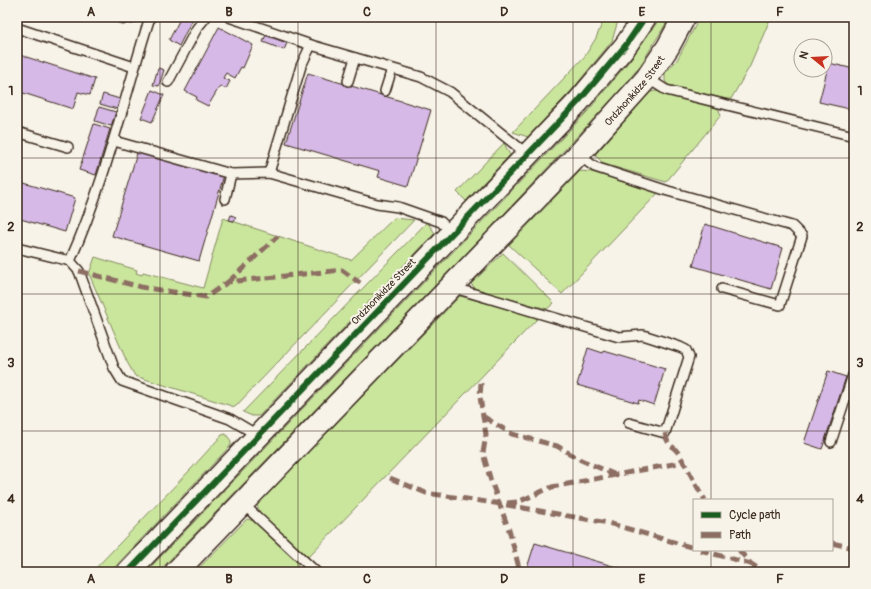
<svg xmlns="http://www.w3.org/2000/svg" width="871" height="589" font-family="Pangolin,sans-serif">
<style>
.green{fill:#cae69d;stroke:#82885e}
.building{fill:#d6b9e6;stroke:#3b2a1e}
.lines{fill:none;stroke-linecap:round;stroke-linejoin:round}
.service-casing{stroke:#3b2a1e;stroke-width:12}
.tertiary-casing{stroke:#3b2a1e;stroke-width:25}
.service{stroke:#f7f3e8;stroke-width:9}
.tertiary{stroke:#f7f3e8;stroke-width:22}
.quiet{stroke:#8d6e63;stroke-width:5;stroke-dasharray:10 5;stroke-linecap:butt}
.cycleway-casing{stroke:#f7f3e8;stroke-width:8}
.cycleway{stroke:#1b5e20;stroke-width:6}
.grid{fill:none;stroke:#3b2a1e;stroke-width:1;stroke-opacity:0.55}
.labels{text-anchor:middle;stroke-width:4;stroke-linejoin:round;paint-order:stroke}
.street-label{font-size:10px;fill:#3b2a1e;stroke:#f7f3e8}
.neatline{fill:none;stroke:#3b2a1e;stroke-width:1.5}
.grid-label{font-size:13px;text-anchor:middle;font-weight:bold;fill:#3b2a1e}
</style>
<rect width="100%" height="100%" fill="#f7f3e8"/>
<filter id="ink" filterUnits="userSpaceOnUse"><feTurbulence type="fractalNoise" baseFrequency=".025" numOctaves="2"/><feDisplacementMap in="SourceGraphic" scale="8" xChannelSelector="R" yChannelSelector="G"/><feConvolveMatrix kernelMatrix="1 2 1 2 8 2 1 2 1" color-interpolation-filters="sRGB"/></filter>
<g filter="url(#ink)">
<g class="green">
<path d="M605 17H619L612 41 572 90 528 137 513 132 585 56 596 38Z"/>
<path d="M661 17H670L640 66 618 93 488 231 158 572H146L587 112 630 60Z"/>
<path d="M700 17H771L750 66 731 99H726L668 85 665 81V73L677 60Z"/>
<path d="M656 91 718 108 721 115 666 182 604 164 595 155 650 92Z"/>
<path d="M504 143 510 155 466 201 457 192Z"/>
<path d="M580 171 592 172 660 191 562 294 509 245Z"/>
<path d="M223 218 351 260 394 218 414 220 235 407 135 376 127 362 89 274 95 257 137 270 136 273 142 275 143 272 203 288Z"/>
<path d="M427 222 435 233 259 416H252L243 412Z"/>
<path d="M503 253 554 303 547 309 477 290 471 284Z"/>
<path d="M460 296 539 317 308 557 260 513 257 505Z"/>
<path d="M226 434 231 441V445L110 572H92L192 468 222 435Z"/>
<path d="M247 519 254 521 297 562 298 568 294 572H195Z"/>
</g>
<g class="building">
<path d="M100 17H141L137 21 132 24 126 23 125 25Z"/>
<path d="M181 17H187L192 20 179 46 169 40Z"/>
<path d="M219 27 253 45 243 68 241 67 235 78 226 73 223 78 230 81 226 89 220 86 208 106 196 100 197 97 185 91Z"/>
<path d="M266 35 287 43 284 50 263 42Z"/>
<path d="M17 54 95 79 90 95 78 92 73 109 17 91Z"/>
<path d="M829 63 854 69V110L819 102Z"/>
<path d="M158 68 164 70 159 86 153 85Z"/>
<path d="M308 73 431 110 408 186 378 177 380 171 286 143Z"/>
<path d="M152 90 164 95 152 122 141 118Z"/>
<path d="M103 94 120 99 117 109 100 104Z"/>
<path d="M99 107 116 112 111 126 95 121Z"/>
<path d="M94 124 110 129 96 175 79 170Z"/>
<path d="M138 150 224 175 199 261 112 236Z"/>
<path d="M17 181 75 198 65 232 17 218Z"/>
<path d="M231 215 236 217 234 221 229 220Z"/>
<path d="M705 224 783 248 771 289 693 266Z"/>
<path d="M588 348 603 353 604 351 665 369 654 405 639 400 638 403 577 385Z"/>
<path d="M828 371 846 377 822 449 804 443Z"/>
<path d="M535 543 633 572 526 571Z"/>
</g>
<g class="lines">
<defs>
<g id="service">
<path d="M229 17 311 45"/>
<path d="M17 28 134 67"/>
<path d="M647 78 666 90 854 136"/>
<path d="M348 81 355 58"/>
<path d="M168 82 197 28 206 17"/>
<path d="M385 91 392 69"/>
<path d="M17 132 68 147"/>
<path d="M114 141 231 174 269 173 377 204 398 207 441 222 452 233"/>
<path d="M578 155 595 167 668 191 792 226 802 236 780 305 722 289"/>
<path d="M269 173 301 66 311 45 421 77 450 92 528 155"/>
<path d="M225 199 231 174"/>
<path d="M17 248 70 261C105 183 124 99 150 17"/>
<path d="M70 261 79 271 114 368 122 381 230 419 259 436"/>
<path d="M451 287 619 337 643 335 680 347 686 350 689 357 665 433 629 423"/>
<path d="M831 442 853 375"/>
<path d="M242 503 316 572"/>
</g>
<g id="tertiary">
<path d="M128 572 578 102 626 45 645 17"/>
<path id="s1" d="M176 572 578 155 647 78 668 47 684 17"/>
</g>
</defs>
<use href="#service" class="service-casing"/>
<use href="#tertiary" class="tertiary-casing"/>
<use href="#service" class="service"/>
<use href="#tertiary" class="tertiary"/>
<g class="quiet">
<path d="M79 271 141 287 206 297 228 282 342 270 360 283"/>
<path d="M228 282 278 236"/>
<path d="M481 383 480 397 486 435 483 453 490 478 510 533 520 572"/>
<path d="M484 417 512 434 557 446 581 460 616 475"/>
<path d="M665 433C668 449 674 444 680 456 689 470 696 486 705 500"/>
<path d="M390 478 426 493 501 504 608 523 694 548"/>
<path d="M507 503 518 502 552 487 684 462"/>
<path d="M832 543 854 548"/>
<path d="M700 550 751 564"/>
<path d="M739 550 751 564 764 572"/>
</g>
<defs>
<path id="cycleway" d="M128 572 578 102 626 45 645 17"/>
</defs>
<use href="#cycleway" class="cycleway-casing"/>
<use href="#cycleway" class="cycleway"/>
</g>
</g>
<path class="grid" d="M160 17V572M298 17V572M436 17V572M573 17V572M711 17V500M17 158H854M17 294H854M17 431H854M711 550V572"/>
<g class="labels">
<g class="street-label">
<text dy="4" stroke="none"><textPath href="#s1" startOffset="665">Ordzhonikidze Street</textPath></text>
<text transform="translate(383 291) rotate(-46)" y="4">Ordzhonikidze Street</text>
</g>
</g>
<rect width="871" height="589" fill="none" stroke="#f7f3e8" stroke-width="44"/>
<rect x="693" y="499" width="140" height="52" fill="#f7f3e8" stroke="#aca397"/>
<rect x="701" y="512" width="20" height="6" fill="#1b5e20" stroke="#aca397"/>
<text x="729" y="519" font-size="12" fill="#3b2a1e">Cycle path</text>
<rect x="701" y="532" width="20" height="6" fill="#8d6e63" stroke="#aca397"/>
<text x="729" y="539" font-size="12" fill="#3b2a1e">Path</text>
<g transform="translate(813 58) rotate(288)"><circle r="19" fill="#f7f3e8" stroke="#aca397"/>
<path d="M0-3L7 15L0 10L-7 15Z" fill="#c8321e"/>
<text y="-6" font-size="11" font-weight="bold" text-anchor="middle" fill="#3b2a1e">N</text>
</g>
<rect x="22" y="22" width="827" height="545" class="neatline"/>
<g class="grid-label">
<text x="91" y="16">A</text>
<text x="229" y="16">B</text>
<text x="367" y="16">C</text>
<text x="504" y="16">D</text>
<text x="642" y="16">E</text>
<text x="780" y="16">F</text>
<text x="11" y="95">1</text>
<text x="860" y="95">1</text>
<text x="11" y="231">2</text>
<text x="860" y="231">2</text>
<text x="11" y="367">3</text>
<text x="860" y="367">3</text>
<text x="11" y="503">4</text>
<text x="860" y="503">4</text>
<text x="91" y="583">A</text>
<text x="229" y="583">B</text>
<text x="367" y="583">C</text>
<text x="504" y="583">D</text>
<text x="642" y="583">E</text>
<text x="780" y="583">F</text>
</g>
</svg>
